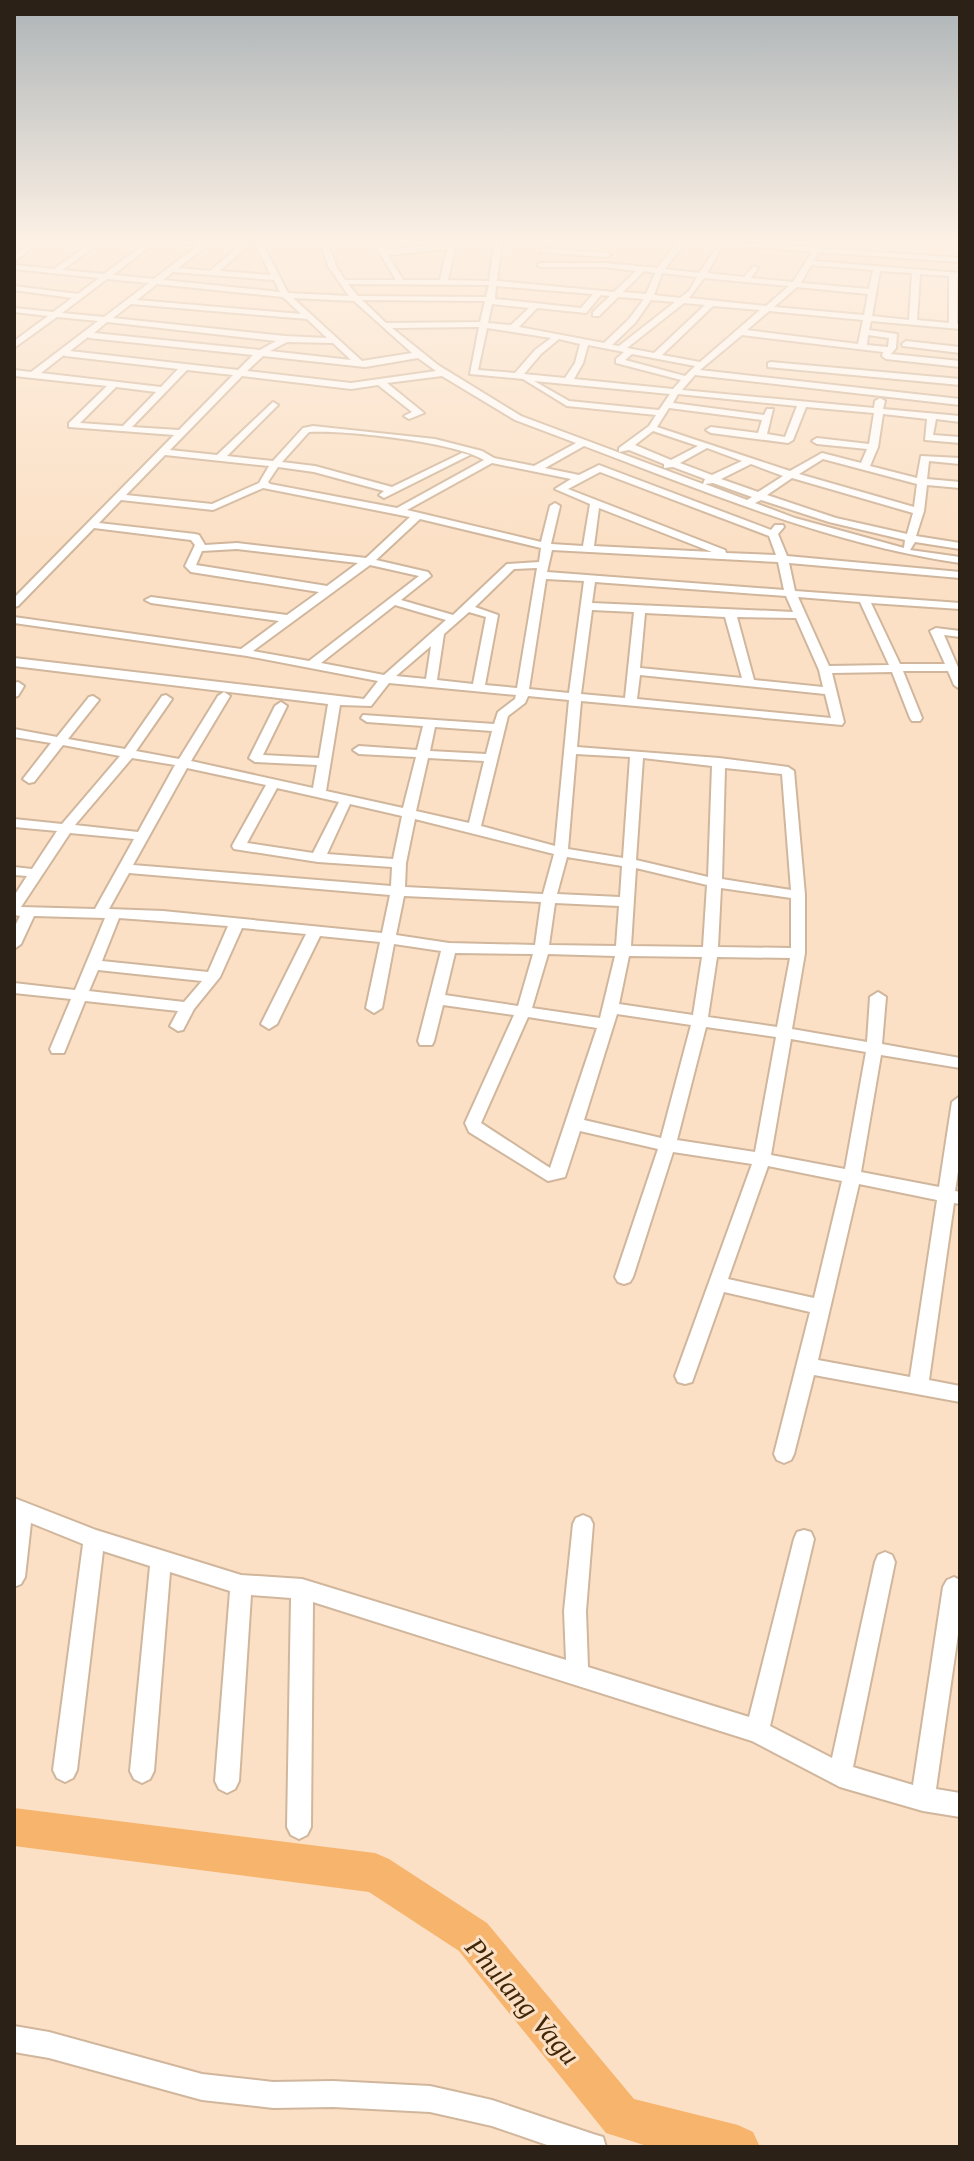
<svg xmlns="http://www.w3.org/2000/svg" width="974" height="2161" font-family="Georgia,serif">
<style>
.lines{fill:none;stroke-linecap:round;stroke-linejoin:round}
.river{fill:#f6b46d;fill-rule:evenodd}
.minor-casing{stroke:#d0b69c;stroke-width:4}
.minor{fill:#fff;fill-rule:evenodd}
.labels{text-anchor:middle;stroke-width:6;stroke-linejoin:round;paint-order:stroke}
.near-water-label{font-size:28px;font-style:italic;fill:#412708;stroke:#fbe0c5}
</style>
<rect width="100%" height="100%" fill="#fbe0c5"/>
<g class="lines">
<path class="river" d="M14 1808 375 1853 389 1859 487 1923 634 2099 738 2125 753 2132 760 2147H650L606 2133 459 1951 369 1892 14 1846Z"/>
<defs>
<g id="minor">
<path d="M31 242H39L14 262V256Z"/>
<path d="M92 242H101L62 270 104 274 147 242H156L113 275 154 279 197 246 171 242H212L178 268 210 271 244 242H253L219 271 271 275 254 242H262L288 293 349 296 328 266 320 242H328L336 266 345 280H396L373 242H381L386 250 456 242 448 280 489 281 494 242H502L497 281 614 292 636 271 605 267H541L537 265 541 263H605L657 268 678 242H686L665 269 699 273 715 250 719 252 707 273 744 277 754 266 758 268 751 278 793 282 812 252 707 242 814 247 817 242H825L821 248 960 258V262L819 252 813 261 960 273V277H957V324L960 325V329L871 321 869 330 897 334 896 348 891 354 960 361V367L886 359 882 356 883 352 742 335 700 370 960 399V405L695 375 682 390 874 408 875 401 880 398 885 401 883 409 960 416V422L936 419 933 435 960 437V443L925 440 927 419 883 414 878 447 870 466 917 478 921 456 960 458V464L929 461 927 479 960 482V488L927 485 924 511 916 536 960 543V549L915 542 910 550 960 557V563C829 544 707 492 584 446L545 468 579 475 599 465 771 530 775 525H783L784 527 778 534 787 556 960 572V578L789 563 795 591 960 603V609L871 603 900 664H945L930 631 936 628 960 631V637L944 635 960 672V689L954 685 948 671H903L922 718 920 721H912L910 718 892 672 832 673 844 722 842 725 581 701 577 747 719 758 788 767 794 771 805 895V953L792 1029 867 1042 870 997 878 992 886 997 882 1044 960 1058V1068L881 1055 861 1172 939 1187 952 1102 960 1096V1159L955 1191 960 1192V1204L954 1203 929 1380 960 1386V1402L814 1375 794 1454 791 1460 784 1463 777 1460 774 1454 810 1312 724 1292 692 1382 685 1384 678 1382 675 1376 752 1164 673 1152 633 1277 630 1282 624 1284 618 1282 615 1277 658 1149 580 1131 565 1177 548 1181 469 1132 465 1123 514 1015 443 1005 434 1041 432 1045H420L418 1041 441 951 394 944 382 1008 374 1013 366 1008 380 942 320 936 277 1024 269 1029 261 1024 306 934 242 928 220 977 194 1009 183 1030 178 1031 170 1026 178 1011 85 1001 64 1053H52L50 1049 71 999 14 993V983L75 990 105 918 34 916 21 944 14 949V928L20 916 14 915V896L27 876 14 875V867L32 869 57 831 14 827V819L62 824 120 756 63 745 34 782 29 783 23 779 51 743 14 737V729L57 737 89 697 93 696 99 700 68 739 125 749 162 696 166 695 172 699 136 751 179 759 218 696 224 692 230 696 191 761 313 788 317 765 255 762 249 758 275 706 281 702 287 706 263 755 319 758 328 704 14 666V658L364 699 378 681 247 656 14 623V617L241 649 279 621 151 603 145 600 151 597 287 615 319 592 191 572 185 566 195 545 191 540 94 528 18 606 14 607V598L174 435 69 427V423L107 386 14 376V370L31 372 98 321 57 317 14 348V341L48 316 14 312V308L53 312 72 298 14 290V286L78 294 99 278 14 269V265L54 269ZM447 249 440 280H403L388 255ZM811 265 873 270 869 289 801 283ZM644 271 655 273 646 294 623 292ZM880 271 912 273 909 320 872 316ZM173 272 274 280 280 292 163 280ZM662 273 697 277 689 291 680 298 654 295ZM920 274 949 276V323L917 320ZM704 278 789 286 766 306 689 298ZM107 279 149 283 104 317 62 313ZM157 284 283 297 301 314 137 300ZM348 284 489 285 486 297 358 296ZM496 286 593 294 581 308 495 299ZM797 287 868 294 864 315 774 307ZM601 295 610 296 593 312V316H599L618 297 644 299 629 319 604 343 519 327 537 308 586 313ZM293 298 354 301 412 353 362 361ZM362 300 485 301 480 322 386 323ZM651 300 675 302 619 346 612 345 635 323ZM684 303 705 305 654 353 627 348ZM131 304 307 319 327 338 285 336 113 318ZM492 304 529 308 511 325 488 323ZM713 306 760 310 700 362 662 355ZM769 311 863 320 858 344 747 330ZM107 322 276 341 260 350 94 333ZM479 327 470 374 523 379 567 406 656 415 649 426 619 448V452L629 450 664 464V468L673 467 705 479 703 484 521 416 438 365 392 328ZM487 328 551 338 535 350 515 373 478 370ZM868 335 889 338 888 347 867 345ZM88 337 89 338 253 355 238 370 70 351ZM559 339 580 344 575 363 565 378 524 374 541 354ZM287 342 333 343 351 360 270 351ZM588 345 624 352 616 359V363L681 380 673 389 574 379 583 363ZM632 354 695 366 685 376 625 360ZM64 355 65 356 178 369 161 387 41 373ZM263 356 365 367 418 358 436 371 351 383 247 371ZM187 370 233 375 179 430 132 427ZM242 376 351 389 378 385 412 412 404 416 409 419 424 413 387 383 442 376 515 420 576 443 534 466 494 458 482 451 435 439 313 426 303 428 273 461 227 456 278 405 273 402 217 455 170 450ZM534 381 670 394 659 410 569 401ZM116 387 156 392 123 426 80 423ZM678 394 797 406 785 437 767 434 773 409H767L764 415 673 403ZM806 407 874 413 869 444 817 438 812 441 817 444 867 449 861 463 822 453 790 471 657 427 669 408 762 420 758 433 711 427 706 430 711 433 788 443 793 440ZM653 431 698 446 671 460 635 445ZM309 432C345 430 455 442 484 460L397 508 270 484 268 482 278 467 314 472 384 491 379 495 384 498 470 455 462 453 392 487 315 466 282 462ZM707 448 742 461 712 475 680 463ZM165 455 269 466 259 483 212 504 126 495ZM823 459 917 484 914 507 799 474ZM492 463 571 479 555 489 590 504 583 546 551 544 560 506 555 503 550 506 541 542 407 510ZM751 464 783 476 758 492 721 479ZM600 472 769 536 776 555 726 553 725 550 568 489ZM792 478 913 513 907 534 836 518 767 495ZM713 483 752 497 747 500 705 484ZM263 488 410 517 366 558 237 543 205 545 199 535 195 534 99 523 121 500 213 510ZM761 500 829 522 905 540 904 548 795 518 755 503ZM599 508 712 552 594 546ZM420 519 541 548 539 562 507 564 453 615 401 600 431 576 428 572 376 560ZM237 549 358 563 327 586 196 565 202 551ZM552 550 778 562 784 590 547 572ZM370 565 419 576 309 661 253 651ZM537 568 517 688 485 685 498 615 475 607 514 569ZM546 579 584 581 569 693 529 689ZM595 582 786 596 793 612 592 603ZM798 597 860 602 889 665 829 666ZM395 605 446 620 384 675 321 663ZM592 610 634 612 625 698 581 694ZM469 612 486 617 473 684 437 680 444 634ZM645 613 725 617 742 678 640 668ZM737 617 796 618 819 670 823 687 754 680ZM431 646 426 679 396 676ZM640 675 825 694 831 718 637 699ZM389 683 516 695 515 699 498 712 494 724 363 715 361 718 367 722 423 726 417 750 359 746 353 750 359 754 416 757 403 808 326 791 340 705 371 706ZM528 696 569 700 555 846 481 826 508 716 525 703ZM435 727 492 731 486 754 430 751ZM576 754 630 757 623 858 568 849ZM132 758 175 765 138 832 75 825ZM428 758 484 761 469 823 416 811ZM643 758 712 766 708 877 636 860ZM187 768 266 785 232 846 234 849 318 862 392 867 391 886 133 865ZM725 768 782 774 791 890 722 879ZM277 788 339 802 313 853 247 843ZM350 804 402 816 393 859 327 854ZM415 819 554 854 543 894 405 887 406 863ZM70 833 134 839 95 909 21 907ZM567 857 622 866 620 897 557 894ZM636 868 707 885 703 947 631 946ZM129 873 390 895 382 933 163 911 109 909ZM721 888 791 898V948L718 947ZM404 896 541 902 535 945 449 943 396 935ZM555 903 619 906 616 946 549 945ZM119 918 228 926 208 972 102 961ZM455 953 533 954 518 1006 445 995ZM548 954 615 956 600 1018 532 1008ZM629 956 702 957 693 1015 619 1004ZM717 957 790 958 777 1027 708 1017ZM98 970 202 981 184 1002 89 991ZM617 1014 691 1025 661 1138 584 1120ZM528 1017 597 1028 550 1168 481 1123ZM706 1027 776 1037 755 1152 677 1140ZM791 1039 866 1052 845 1169 771 1155ZM768 1166 842 1181 814 1298 728 1279ZM859 1184 937 1200 910 1377 818 1360Z"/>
<path d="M542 248 607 253 611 255 607 257 539 252Z"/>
<path d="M906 341 960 347V353L903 346 902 344Z"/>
<path d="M771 362 960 379V385L768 367V363Z"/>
<path d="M18 682 24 686 18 696 14 697V683Z"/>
<path d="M14 1498 96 1530 241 1575 302 1579 566 1660 564 1611 573 1524 576 1518 583 1515 590 1518 593 1524 586 1611 588 1667 749 1717 794 1539 797 1532 804 1530 811 1532 814 1539 770 1726 832 1758 875 1562 878 1555 885 1552 892 1555 895 1562 853 1767 913 1785 943 1587 947 1580 954 1577 960 1580V1620L936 1789 960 1793V1817L923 1811 840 1787 752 1741 313 1602 311 1827 307 1835 299 1839 291 1835 287 1827 291 1598 251 1595 239 1781 235 1789 227 1793 219 1789 215 1781 230 1591 170 1572 154 1771 150 1779 142 1783 134 1779 130 1771 150 1566 103 1551 77 1770 73 1778 65 1782 57 1778 53 1770 83 1544 31 1523 25 1577 21 1584 14 1587Z"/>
<path d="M14 2026 49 2032 202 2074 273 2082 333 2081 430 2086 492 2100 593 2134 603 2137 606 2147H553L492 2126 430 2112 333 2107 273 2108 202 2100 49 2058 14 2052Z"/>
</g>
</defs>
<use href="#minor" class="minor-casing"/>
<use href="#minor" class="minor"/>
</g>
<linearGradient id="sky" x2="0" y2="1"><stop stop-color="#adb4b7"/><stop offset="0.44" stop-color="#fdf1e5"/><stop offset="1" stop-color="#fdf1e5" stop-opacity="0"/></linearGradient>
<rect width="974" height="545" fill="url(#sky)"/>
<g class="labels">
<g class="near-water-label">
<text transform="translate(523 2001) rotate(49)" y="10">Phulang Vagu</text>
</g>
</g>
<rect width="974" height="2161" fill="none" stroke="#2b2117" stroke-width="32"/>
</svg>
